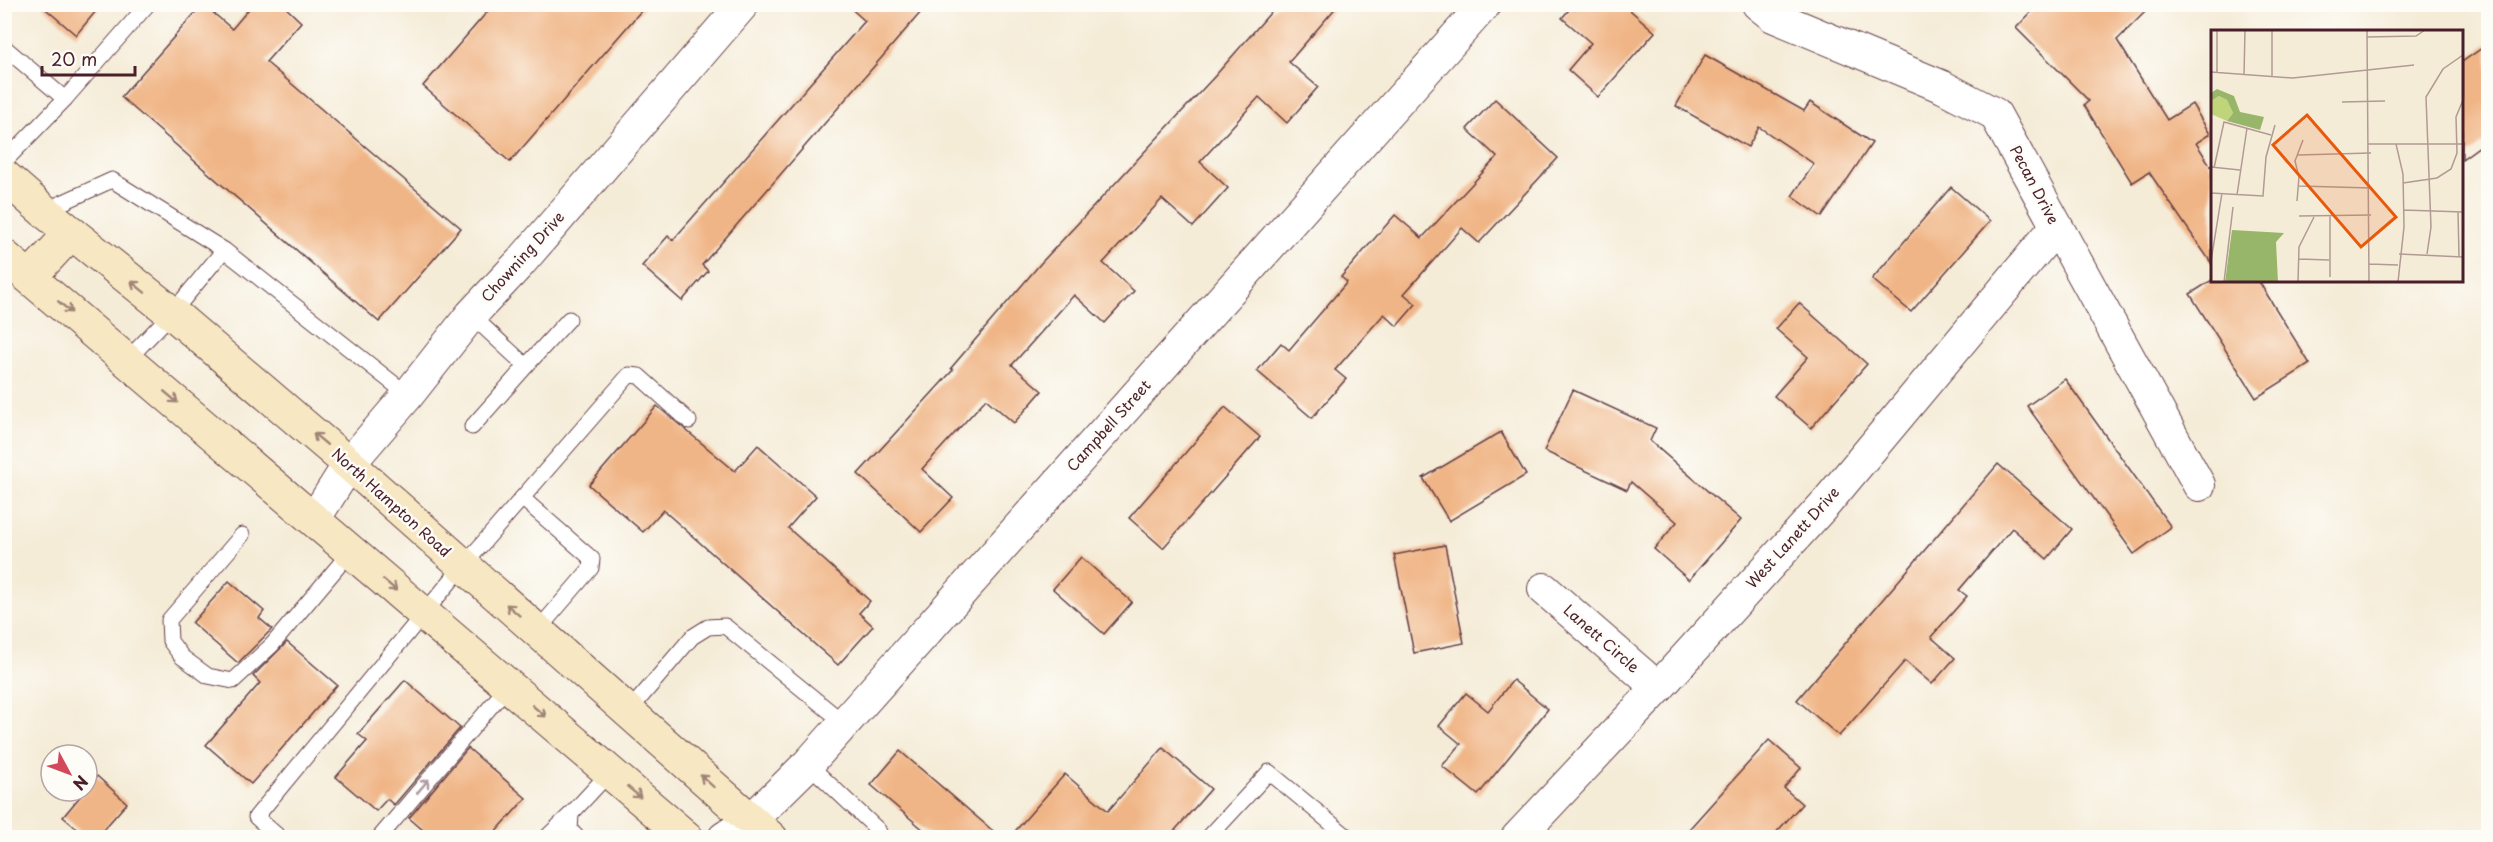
<svg xmlns="http://www.w3.org/2000/svg" width="2493" height="842" font-family="'Playpen Sans',sans-serif">
<style>
.building{fill:#f0b586}
.lines{fill:none;stroke-linecap:round;stroke-linejoin:round}
.lane-casing{stroke:#643e45;stroke-width:17}
.street-casing{stroke:#643e45;stroke-width:34}
.secondary-casing{stroke:#643e45;stroke-width:35}
.lane{stroke:#fff;stroke-width:15}
.street{stroke:#fff;stroke-width:32}
.secondary{stroke:#f7e8c3;stroke-width:33}
.oneway{stroke:#a08477}
.oneway2{stroke:#ae9aa0}
.labels{text-anchor:middle;stroke-width:5;stroke-linejoin:round;paint-order:stroke}
.street-label{font-size:15px;fill:#4a1f2b;stroke:#fdfcf7}
.inset-road{fill:none;stroke:#b19a93;stroke-width:1.5}
.view{fill:#e8590c;fill-opacity:0.15;stroke:#e8590c;stroke-width:3}
.inset-edge{fill:none;stroke:#4a1f2b;stroke-width:3}
</style>
<rect width="100%" height="100%" fill="#fdfcf7"/>
<filter id="ink" filterUnits="userSpaceOnUse"><feTurbulence type="fractalNoise" baseFrequency=".0167" numOctaves="2"/><feDisplacementMap in="SourceGraphic" scale="12" xChannelSelector="R" yChannelSelector="G"/><feConvolveMatrix kernelMatrix="1 2 1 2 8 2 1 2 1" color-interpolation-filters="sRGB"/></filter>
<filter id="wash" filterUnits="userSpaceOnUse"><feTurbulence type="fractalNoise" baseFrequency=".008" numOctaves="4" result="noise"/><feDisplacementMap in="SourceGraphic" scale="24" xChannelSelector="R" yChannelSelector="G"/><feGaussianBlur stdDeviation="1.35" result="paint"/><feColorMatrix in="noise" values="0 0 0 0 0 0 0 0 0 0 0 0 0 0 0 0 0 1.4 0 .05"/><feComposite in="paint" operator="in"/></filter>
<g filter="url(#wash)">
<rect width="100%" height="100%" fill="#f5ecd8"/>
<g id="blocks">
<g class="building">
<path d="M40 4H102L76 35Z"/>
<path d="M203 4 232 29 253 4H282L301 22 266 62 461 228 379 322 121 97Z"/>
<path d="M494 4H647L510 162 423 86Z"/>
<path d="M846 4H928L702 265 708 271 682 301 642 266 668 236 673 240 865 21Z"/>
<path d="M1278 4H1339L1289 62 1318 87 1287 123 1259 97 1200 162 1228 188 1193 227 1162 199 1103 263 1134 291 1105 323 1074 295 1012 365 1042 391 1014 423 986 399 922 469 953 498 921 532 858 474 953 370 951 368 1041 263 1215 76Z"/>
<path d="M1574 4H1623L1655 32 1598 97 1568 70 1591 43 1562 18Z"/>
<path d="M2039 4H2153L2117 40 2167 120 2192 104 2210 134 2196 143 2212 168V264L2149 172 2132 183 2084 105 2089 101 2016 28Z"/>
<path d="M2488 44V140L2462 159V62Z"/>
<path d="M1705 55 1804 111 1810 102 1872 143 1822 217 1792 196 1814 164 1759 127 1748 147 1676 106Z"/>
<path d="M1495 99 1558 158 1479 243 1462 228 1404 294 1416 304 1397 326 1384 314 1335 370 1346 379 1312 418 1257 371 1281 343 1289 350 1347 282 1341 277 1395 215 1422 238 1497 157 1467 129Z"/>
<path d="M1951 187 1990 221 1911 312 1872 279Z"/>
<path d="M2212 280H2258L2310 364 2256 398 2190 294Z"/>
<path d="M1799 303 1867 364 1811 428 1774 396 1808 357 1776 329Z"/>
<path d="M2065 379 2171 527 2134 554 2027 406Z"/>
<path d="M1573 390 1656 428 1650 441 1741 520 1689 580 1654 549 1677 522 1631 482 1627 490 1544 451Z"/>
<path d="M657 406 735 471 758 445 816 496 788 528 870 601 859 613 873 626 838 665 663 510 643 532 589 485Z"/>
<path d="M1225 407 1260 437 1163 548 1129 518Z"/>
<path d="M1501 432 1526 475 1449 521 1423 478Z"/>
<path d="M1998 464 2072 529 2047 559 2012 528 1959 590 1967 596 1931 637 1955 658 1932 684 1905 661 1839 736 1797 700Z"/>
<path d="M1445 545 1464 643 1414 653 1394 555Z"/>
<path d="M1081 557 1132 602 1104 634 1053 589Z"/>
<path d="M229 581 264 611 259 618 272 629 238 663 192 623Z"/>
<path d="M287 642 337 685 251 784 206 745 260 683 253 676Z"/>
<path d="M405 680 460 728 394 805 387 799 376 811 336 777 367 741 358 734Z"/>
<path d="M1513 680 1548 709 1478 795 1442 766 1461 744 1439 726 1466 693 1488 711Z"/>
<path d="M1769 740 1801 768 1784 788 1802 804 1772 837H1682Z"/>
<path d="M468 748 526 798 491 837H431L409 818Z"/>
<path d="M1163 748 1211 789 1169 837H1010L1065 774 1108 811Z"/>
<path d="M900 751 1000 837H932L871 785Z"/>
<path d="M97 776 127 803 97 837H87L63 817Z"/>
</g>
</g>
</g>
<g filter="url(#ink)">
<use href="#blocks" fill-opacity="0" stroke="#643e45" stroke-width="1.5"/>
<g class="lines">
<defs>
<g id="lane">
<path d="M4 47 65 99"/>
<path d="M4 162 65 99 148 4"/>
<path d="M44 211 112 180 224 250 408 395"/>
<path d="M471 315 526 366 472 427"/>
<path d="M127 360 172 313 224 250"/>
<path d="M526 366 569 319"/>
<path d="M522 498 592 559 591 568 537 631"/>
<path d="M242 535 169 620 170 641 182 657 208 676 233 681 272 645 351 551"/>
<path d="M629 711 692 637 708 627 725 626 844 723"/>
<path d="M808 764 878 830 881 838"/>
<path d="M280 838 256 817 463 566 629 375 639 376 689 421"/>
<path d="M379 838 509 685"/>
<path d="M546 838 571 814"/>
<path d="M578 838 570 830 571 814 610 772"/>
<path d="M1208 838 1269 772 1349 838"/>
</g>
<g id="street">
<path d="M1758 4 1773 16 1943 87 1995 114 2199 485"/>
<path d="M315 518 349 464 408 395 471 315 520 263 743 4"/>
<path d="M1544 589 1658 688"/>
<path d="M724 838 751 820 808 764 1485 4"/>
<path d="M1517 838 1658 688 1826 503 2056 227"/>
</g>
<g id="secondary">
<path d="M4 176 44 211 172 313 349 464 771 838"/>
<path d="M4 256 687 838"/>
<path d="M30 277 71 233"/>
</g>
</defs>
<use href="#lane" class="lane-casing"/>
<use href="#street" class="street-casing"/>
<use href="#secondary" class="secondary-casing"/>
<use href="#lane" class="lane"/>
<use href="#street" class="street"/>
<use href="#secondary" class="secondary"/>
</g>
<defs><path id="oneway-shaft" d="M-6 0H5M1.5-3L5.5 0L1.5 3" fill="none" stroke-width="1.6" stroke-linecap="round" stroke-linejoin="round" transform="scale(1.5)"/></defs>
<g class="oneway">
<use href="#oneway-shaft" transform="translate(138 287) rotate(-141)"/>
<use href="#oneway-shaft" transform="translate(65 307) rotate(40)"/>
<use href="#oneway-shaft" transform="translate(171 397) rotate(40)"/>
<use href="#oneway-shaft" transform="translate(320 439) rotate(-140)"/>
<use href="#oneway-shaft" transform="translate(390 585) rotate(40)"/>
<use href="#oneway-shaft" transform="translate(513 610) rotate(-139)"/>
<use href="#oneway-shaft" transform="translate(539 711) rotate(40)"/>
<use href="#oneway-shaft" transform="translate(707 781) rotate(-138)"/>
<use href="#oneway-shaft" transform="translate(634 792) rotate(40)"/>
</g>
<use class="oneway2" href="#oneway-shaft" transform="translate(423 786) rotate(-50)"/>
</g>
<g class="labels">
<g class="street-label">
<text transform="translate(2034 185) rotate(62)" y="5">Pecan Drive</text>
<text transform="translate(523 257) rotate(-48)" y="5">Chowning Drive</text>
<text transform="translate(1109 426) rotate(-48)" y="5">Campbell Street</text>
<text transform="translate(391 503) rotate(42)" y="5">North Hampton Road</text>
<text transform="translate(1793 538) rotate(-48)" y="5">West Lanett Drive</text>
<text transform="translate(1601 639) rotate(41)" y="5">Lanett Circle</text>
</g>
</g>
<g transform="translate(2211 30)">
<rect width="252" height="252" fill="#f5ecd8"/>
<path d="M8 66 16 70 22 83 16 91 0 84V71Z" fill="#c0d579"/>
<path d="M6 59 23 66 29 82 53 87 49 100 16 91 22 83 16 70 8 66 0 71V63ZM21 200 73 203 65 212 67 252H14Z" fill="#98b669"/>
<path class="inset-road" d="M6 0V42M156 0 158 252M156 7 205 6 214 0M0 42 82 48 203 35M33 45 34 0M61 47V0M131 72 174 71M157 114H252M185 114 192 144 193 197 187 252M87 125 160 123M0 137 29 140M3 138 13 92 60 105M192 153 226 148 240 139 246 123 245 87 252 70M88 156 160 158M0 163 52 166 55 127 64 95M26 165 36 98M86 171 88 147 84 131 92 110M192 180 252 182M247 182 248 226M88 186 160 185M119 186V247M188 224 252 227M216 224 220 197 215 67 232 39 252 25M88 229 118 230M0 231 11 163M158 234 187 235M13 252 22 177M87 252 88 217 103 187"/>
<path class="view" d="M96 85 185 187 150 217 62 115Z"/>
<rect width="252" height="252" class="inset-edge"/>
</g>
<rect width="2493" height="842" fill="none" stroke="#fdfcf7" stroke-width="24"/>
<g transform="translate(69 773) rotate(131)"><circle r="28" fill="#fdfcf7" stroke="#b5a4a5" stroke-width="1.5"/>
<path d="M0-4.5L10 22L0 15L-10 22Z" fill="#d1495b"/>
<text y="-9" font-size="16" font-weight="bold" text-anchor="middle" fill="#4a1f2b">N</text>
</g>
<path d="M42 66v9h93v-9" fill="none" stroke="#4a1f2b" stroke-width="3"/>
<text x="51" y="66" font-size="18" fill="#4a1f2b" stroke="#fdfcf7" stroke-width="4.5" paint-order="stroke">20 m</text>
</svg>
